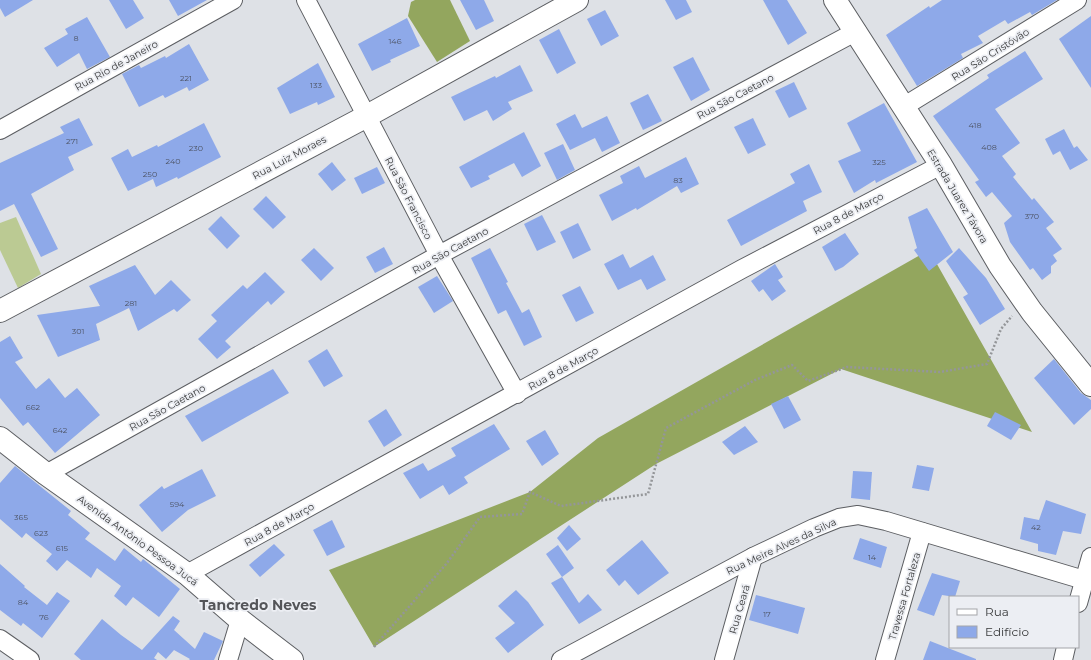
<svg xmlns="http://www.w3.org/2000/svg" width="1091" height="660" font-family="Montserrat,sans-serif">
<style>
.green{fill:#bbca93}
.forest{fill:#93a65e}
.building{fill:#8ea9e9}
.lines{fill:none;stroke-linecap:round;stroke-linejoin:round}
.street-casing{stroke:#5c5e62;stroke-width:20}
.secondary-casing{stroke:#5c5e62;stroke-width:24}
.path{stroke:#949699;stroke-width:2.5;stroke-dasharray:2 2;stroke-linecap:butt}
.street{stroke:#fff;stroke-width:18}
.secondary{stroke:#fff;stroke-width:22}
.labels{text-anchor:middle;stroke-width:3.5;stroke-linejoin:round;paint-order:stroke}
.number-label{font-size:8px;fill:#4d5465}
.street-label{font-size:10px;fill:#373839;stroke:#eceef3}
.district-label{font-size:14px;font-weight:bold;fill:#545559;stroke:#eceef3}
</style>
<rect width="100%" height="100%" fill="#dee1e6"/>
<path class="green" d="M16 217 41 274 18 288 0 250V223Z"/>
<g class="forest">
<path d="M415 0H450L470 41 437 62 408 16 411 2Z"/>
<path d="M929 250 1032 432 841 369 656 464 374 647 329 570 530 492 598 438Z"/>
</g>
<g class="building">
<path d="M0 0H33L5 17 0 8Z"/>
<path d="M109 0H133L144 18 126 29Z"/>
<path d="M169 0H207L178 16Z"/>
<path d="M460 0H484L494 21 476 30Z"/>
<path d="M665 0H686L692 12 676 20Z"/>
<path d="M763 0H787L807 33 788 45Z"/>
<path d="M942 0H1057L1032 15 1030 12 1008 24 1005 20 978 36 983 43 961 54 963 58 917 86 886 35 929 6 930 8Z"/>
<path d="M605 10 619 36 601 46 587 19Z"/>
<path d="M1091 16V88L1059 39Z"/>
<path d="M87 17 110 57 87 69 79 53 57 67 44 48 68 34 65 29Z"/>
<path d="M407 18 420 46 390 60 391 62 372 71 358 44Z"/>
<path d="M559 29 576 63 557 74 539 40Z"/>
<path d="M189 44 209 80 189 91 187 87 165 98 163 95 139 107 122 74 139 65 141 68 165 56 166 58Z"/>
<path d="M1025 51 1043 79 995 109 1020 143 1002 156 1016 174 1013 177 1032 200 1034 198 1054 222 1046 228 1062 249 1053 255 1057 261 1051 266V273L1042 280 1033 268 1030 270 1010 242 1004 223 1012 216 992 192 986 197 975 182 979 180 933 116 989 78 987 75Z"/>
<path d="M693 57 710 90 691 101 673 67Z"/>
<path d="M318 63 335 97 318 105 317 102 290 114 277 88Z"/>
<path d="M520 65 533 91 508 102 512 109 493 121 487 110 464 121 451 97 495 76 496 78Z"/>
<path d="M794 82 807 109 789 118 775 91Z"/>
<path d="M648 94 662 121 643 130 630 103Z"/>
<path d="M884 103 917 162 876 183 875 180 854 193 838 161 861 151 847 123Z"/>
<path d="M575 114 582 128 607 116 620 143 602 152 595 138 570 150 556 124Z"/>
<path d="M79 118 93 145 68 157 74 170 31 194 58 249 41 257 14 204 0 211V163L64 133 60 127Z"/>
<path d="M753 118 766 145 748 154 734 127Z"/>
<path d="M204 123 221 157 178 179 177 177 156 187 153 179 128 191 111 158 128 149 132 157 157 145 158 147Z"/>
<path d="M1064 129 1074 148 1077 146 1088 160 1070 170 1060 151 1053 155 1045 139Z"/>
<path d="M524 132 541 166 522 177 514 163 488 176 490 179 471 188 459 167Z"/>
<path d="M563 144 575 170 557 180 544 153Z"/>
<path d="M686 157 699 184 681 193 677 186 637 210 636 208 612 221 599 195 623 183 620 176 639 166 645 178Z"/>
<path d="M332 162 346 180 332 191 318 174Z"/>
<path d="M809 164 822 192 803 201 807 211 741 246 727 220 795 183 790 174Z"/>
<path d="M377 167 385 183 362 194 354 178Z"/>
<path d="M266 196 286 217 273 229 253 209Z"/>
<path d="M927 208 953 252 929 271 914 250 917 248 908 217Z"/>
<path d="M542 215 556 242 537 251 524 224Z"/>
<path d="M221 216 240 236 227 249 208 229Z"/>
<path d="M578 223 591 250 573 259 560 232Z"/>
<path d="M845 233 859 254 843 267 835 271 822 247Z"/>
<path d="M384 247 393 264 375 273 366 257Z"/>
<path d="M314 248 334 268 321 281 301 260Z"/>
<path d="M490 248 508 282 506 283 522 313 529 309 542 337 524 346 506 310 498 314 471 258Z"/>
<path d="M959 248 986 278 1005 309 980 325 963 297 968 294 946 261Z"/>
<path d="M623 254 630 268 653 255 666 280 647 290 641 279 618 290 604 264Z"/>
<path d="M775 264 783 277 778 280 786 291 772 301 763 289 759 292 751 281Z"/>
<path d="M135 265 155 295 171 280 191 300 177 312 174 309 138 331 129 308 96 324 100 340 58 357 37 315 100 306 89 286Z"/>
<path d="M265 272 285 292 271 305 268 301 225 341 231 347 217 359 198 339 217 321 211 315 243 285 247 289Z"/>
<path d="M437 276 453 301 434 313 418 287Z"/>
<path d="M580 286 594 313 576 322 562 295Z"/>
<path d="M10 336 23 358 15 362 36 389 49 378 65 398 77 388 100 415 55 453 28 422 23 426 0 398V342Z"/>
<path d="M327 349 343 376 324 387 308 361Z"/>
<path d="M1054 359 1081 393 1091 400V409L1074 425 1034 378Z"/>
<path d="M273 369 289 393 202 442 185 416Z"/>
<path d="M788 396 801 420 784 429 771 404Z"/>
<path d="M386 409 402 435 384 447 368 421Z"/>
<path d="M995 412 1021 425 1011 440 987 426Z"/>
<path d="M494 424 510 449 464 477 468 483 449 495 443 485 420 499 403 473 423 463 428 471 456 456 451 448Z"/>
<path d="M745 426 758 442 734 455 722 442Z"/>
<path d="M545 430 559 454 542 466 526 441Z"/>
<path d="M917 465 934 468 929 491 912 488Z"/>
<path d="M15 466 71 511 68 515 90 533 85 539 115 561 124 548 141 562 143 559 180 589 159 617 133 597 126 606 114 596 121 586 97 568 91 578 67 560 57 571 46 561 52 554 26 533 22 538 0 519V483Z"/>
<path d="M202 469 216 496 188 510 162 532 139 505 162 486 164 489Z"/>
<path d="M853 471 872 472 870 500 851 498Z"/>
<path d="M1046 500 1086 514 1081 534 1063 531 1056 555 1038 551V544L1020 539 1024 517 1039 520Z"/>
<path d="M332 520 345 547 327 556 313 530Z"/>
<path d="M569 525 581 539 567 551 557 538Z"/>
<path d="M860 538 887 547 881 568 853 559Z"/>
<path d="M642 540 669 573 638 595 625 580 619 586 606 570Z"/>
<path d="M274 544 285 555 260 577 249 565Z"/>
<path d="M558 545 574 568 562 577 546 554Z"/>
<path d="M0 564 25 586 24 587 47 605 57 592 70 601 42 638 23 623 21 626 0 610Z"/>
<path d="M932 573 960 581 955 597 942 595 934 616 917 610Z"/>
<path d="M562 577 579 603 588 594 602 610 579 624 551 583Z"/>
<path d="M516 590 528 602 544 625 508 653 495 638 515 623 498 606Z"/>
<path d="M756 595 805 608 798 634 749 620Z"/>
<path d="M173 616 180 621 174 630 195 649 204 632 223 641 214 660H189L190 659 174 650 166 659 158 652 154 658 157 660H81L74 654 102 619 121 635 142 650Z"/>
<path d="M930 641 976 659V660H923Z"/>
</g>
<g class="lines">
<defs>
<g id="street">
<path d="M306 0 439 255 517 394"/>
<path d="M903 107 1077 0"/>
<path d="M0 130 233 0"/>
<path d="M46 474 439 255 857 31"/>
<path d="M187 574 742 269 941 165"/>
<path d="M1078 603 1091 557"/>
<path d="M0 639 30 660"/>
<path d="M228 660 240 620"/>
<path d="M561 660 753 557 814 528 839 518 858 515 886 521 1084 580"/>
<path d="M724 660 753 557"/>
<path d="M885 660 922 532"/>
<path d="M1063 660 1066 647"/>
</g>
<g id="secondary">
<path d="M835 0 941 165 1000 266 1032 312 1091 385"/>
<path d="M0 311 367 116 577 0"/>
<path d="M0 438 46 474 187 574 240 620 292 660"/>
</g>
</defs>
<use href="#street" class="street-casing"/>
<use href="#secondary" class="secondary-casing"/>
<path class="path" d="M374 647 447 563 480 517 522 514 530 492 561 506 648 494 666 428 755 380 792 365 808 381 847 367 940 372 987 364 1001 329 1012 316"/>
<use href="#street" class="street"/>
<use href="#secondary" class="secondary"/>
</g>
<g class="labels">
<g class="number-label">
<text x="76" y="41">8</text>
<text x="395" y="44">146</text>
<text x="186" y="81">221</text>
<text x="316" y="88">133</text>
<text x="975" y="128">418</text>
<text x="72" y="144">271</text>
<text x="989" y="150">408</text>
<text x="196" y="151">230</text>
<text x="173" y="164">240</text>
<text x="879" y="165">325</text>
<text x="150" y="177">250</text>
<text x="678" y="183">83</text>
<text x="1032" y="219">370</text>
<text x="131" y="306">281</text>
<text x="78" y="334">301</text>
<text x="33" y="410">662</text>
<text x="60" y="433">642</text>
<text x="177" y="507">594</text>
<text x="21" y="520">365</text>
<text x="1036" y="530">42</text>
<text x="41" y="536">623</text>
<text x="62" y="551">615</text>
<text x="872" y="560">14</text>
<text x="23" y="605">84</text>
<text x="767" y="617">17</text>
<text x="44" y="620">76</text>
</g>
<g class="street-label">
<text transform="translate(990 54) rotate(-32)" y="4">Rua São Cristóvão</text>
<text transform="translate(116 65) rotate(-29)" y="4">Rua Rio de Janeiro</text>
<text transform="translate(735 96) rotate(-28)" y="4">Rua São Caetano</text>
<text transform="translate(289 157) rotate(-28)" y="4">Rua Luiz Moraes</text>
<text transform="translate(958 196) rotate(59)" y="4">Estrada Juarez Távora</text>
<text transform="translate(409 198) rotate(63)" y="4">Rua São Francisco</text>
<text transform="translate(848 213) rotate(-28)" y="4">Rua 8 de Março</text>
<text transform="translate(450 250) rotate(-29)" y="4">Rua São Caetano</text>
<text transform="translate(563 368) rotate(-29)" y="4">Rua 8 de Março</text>
<text transform="translate(167 407) rotate(-29)" y="4">Rua São Caetano</text>
<text transform="translate(279 524) rotate(-29)" y="4">Rua 8 de Março</text>
<text transform="translate(138 540) rotate(36)" y="4">Avenida Antônio Pessoa Jucá</text>
<text transform="translate(781 546) rotate(-25)" y="4">Rua Meire Alves da Silva</text>
<text transform="translate(904 596) rotate(-74)" y="4">Travessa Fortaleza</text>
<text transform="translate(739 609) rotate(-74)" y="4">Rua Ceará</text>
</g>
<g class="district-label">
<text x="258" y="610">Tancredo Neves</text>
</g>
</g>
<rect x="949" y="596" width="130" height="52" fill="#eceef3" stroke="#a4a5a9"/>
<rect x="957" y="609" width="20" height="6" fill="#ffffff" stroke="#a4a5a9"/>
<text x="985" y="616" font-size="12" fill="#373839">Rua</text>
<rect x="957" y="626" width="20" height="12" fill="#8ea9e9" stroke="#a4a5a9"/>
<text x="985" y="636" font-size="12" fill="#373839">Edifício</text>
</svg>
